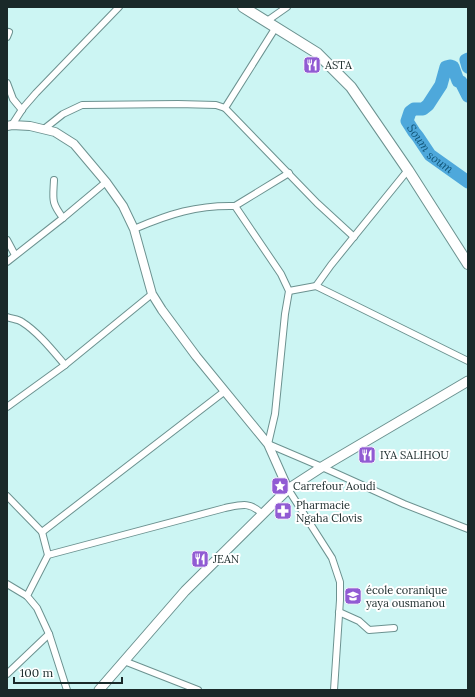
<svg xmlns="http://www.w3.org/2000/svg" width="475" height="697" font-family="Lora,serif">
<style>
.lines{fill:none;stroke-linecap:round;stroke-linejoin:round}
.river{stroke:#4ea8db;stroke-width:13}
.minor-casing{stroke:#6c9290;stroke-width:8}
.tertiary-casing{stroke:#6c9290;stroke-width:10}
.secondary-casing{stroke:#6c9290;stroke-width:11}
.primary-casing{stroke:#6c9290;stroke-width:12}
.minor{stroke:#fff;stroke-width:6}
.tertiary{stroke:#fff;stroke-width:8}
.secondary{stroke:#fff;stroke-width:9}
.primary{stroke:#fff;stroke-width:10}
.labels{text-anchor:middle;stroke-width:4;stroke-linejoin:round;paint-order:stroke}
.poi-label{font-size:11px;fill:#1a2929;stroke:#fff;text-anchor:start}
.water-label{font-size:12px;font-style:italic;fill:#115679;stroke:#fff}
</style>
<rect width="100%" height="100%" fill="#ccf5f3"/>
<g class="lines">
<g class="river">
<path d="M468 59 466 60 468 67"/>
<path id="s1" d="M468 96 461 82 458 81 453 67 450 66 446 67 441 85 428 105 423 109H414L410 112 407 121 414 132 418 137 430 155 468 182"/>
</g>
<defs>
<g id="minor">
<path d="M267 21 287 7"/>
<path d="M7 37 9 32"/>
<path d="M7 83 13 99 22 110"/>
<path d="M225 108 276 27"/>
<path d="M12 125 23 108 36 93 119 7"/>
<path d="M44 129 63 114 82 105 178 104 216 105 225 108 317 203 354 237"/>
<path d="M54 180C53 200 51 202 63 218"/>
<path d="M235 206 289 173"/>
<path d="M134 229C169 214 197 205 235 206L281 274 289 291 285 314 275 414 268 444 322 467 404 504 468 529"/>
<path d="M7 240 15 255"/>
<path d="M7 262 63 218 106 182"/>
<path d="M316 286 331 265 408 170"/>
<path d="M289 291 316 286 468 361"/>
<path d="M7 317C12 319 18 319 22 322 38 332 53 351 65 365"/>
<path d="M7 407 65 365 152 294"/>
<path d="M288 489 332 558 340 582V600L334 690"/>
<path d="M7 496 42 532 48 555"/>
<path d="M42 532 225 391"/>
<path d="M7 584 27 596"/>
<path d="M339 612 359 621 369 630 394 628"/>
<path d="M124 661 198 690"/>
<path d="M7 674 49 634"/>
<path d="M67 690 49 634 37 608 27 596 48 555 225 508C240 505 250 501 262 514"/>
</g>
<path id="tertiary" d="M7 126 12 125 30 126 55 132 74 144 106 182 123 206 134 229 152 294 162 310 196 356 268 444 288 489"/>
<path id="secondary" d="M99 690 185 591 288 489 322 467 468 381"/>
<path id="primary" d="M243 7 317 53 351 87 408 170 468 264"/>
</defs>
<use href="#minor" class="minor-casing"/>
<use href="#tertiary" class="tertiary-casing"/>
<use href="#secondary" class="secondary-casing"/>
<use href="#primary" class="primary-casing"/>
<use href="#minor" class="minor"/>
<use href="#tertiary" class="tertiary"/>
<use href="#secondary" class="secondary"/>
<use href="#primary" class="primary"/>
</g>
<defs>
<symbol id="restaurant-square" viewBox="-11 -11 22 22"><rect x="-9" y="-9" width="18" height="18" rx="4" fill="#915bd3" stroke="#fff"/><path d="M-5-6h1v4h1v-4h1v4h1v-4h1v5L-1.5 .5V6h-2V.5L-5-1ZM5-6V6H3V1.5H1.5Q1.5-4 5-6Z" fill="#fff"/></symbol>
<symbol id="sight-square" viewBox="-11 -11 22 22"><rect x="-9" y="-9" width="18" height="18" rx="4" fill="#915bd3" stroke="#fff"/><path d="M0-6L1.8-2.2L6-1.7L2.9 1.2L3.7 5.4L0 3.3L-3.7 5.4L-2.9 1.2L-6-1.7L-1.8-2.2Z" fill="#fff"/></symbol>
<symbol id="pharmacy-square" viewBox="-11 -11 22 22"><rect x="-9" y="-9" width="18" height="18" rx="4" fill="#915bd3" stroke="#fff"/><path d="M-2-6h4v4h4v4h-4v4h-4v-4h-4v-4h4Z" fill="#fff"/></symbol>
<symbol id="school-square" viewBox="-11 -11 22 22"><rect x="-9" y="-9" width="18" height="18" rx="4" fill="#915bd3" stroke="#fff"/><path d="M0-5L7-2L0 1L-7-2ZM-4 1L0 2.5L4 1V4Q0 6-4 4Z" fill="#fff"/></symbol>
</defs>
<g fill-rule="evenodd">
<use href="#restaurant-square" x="302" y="55" width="20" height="20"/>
<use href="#restaurant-square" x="357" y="445" width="20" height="20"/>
<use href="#sight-square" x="270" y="476" width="20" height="20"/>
<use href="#pharmacy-square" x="273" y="501" width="20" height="20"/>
<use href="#restaurant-square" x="190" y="549" width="20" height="20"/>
<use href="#school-square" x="343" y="586" width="20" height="20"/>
</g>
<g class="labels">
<g class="poi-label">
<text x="325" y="69">ASTA</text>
<text x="380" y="459">IYA SALIHOU</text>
<text x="293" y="490">Carrefour Aoudi</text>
<text x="296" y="509">Pharmacie<tspan x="296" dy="13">Ngaha Clovis</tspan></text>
<text x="213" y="563">JEAN</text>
<text x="366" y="594">école coranique<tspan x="366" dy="13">yaya ousmanou</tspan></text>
</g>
<g class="water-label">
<text dy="4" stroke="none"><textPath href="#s1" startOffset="150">Soum soum</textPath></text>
</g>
</g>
<rect width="475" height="697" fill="none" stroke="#1a2929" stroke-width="16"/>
<path d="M14 677v6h108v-6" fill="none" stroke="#1a2929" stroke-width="2"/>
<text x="20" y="677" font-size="12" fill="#1a2929" stroke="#ffffff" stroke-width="3" paint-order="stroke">100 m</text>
</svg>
